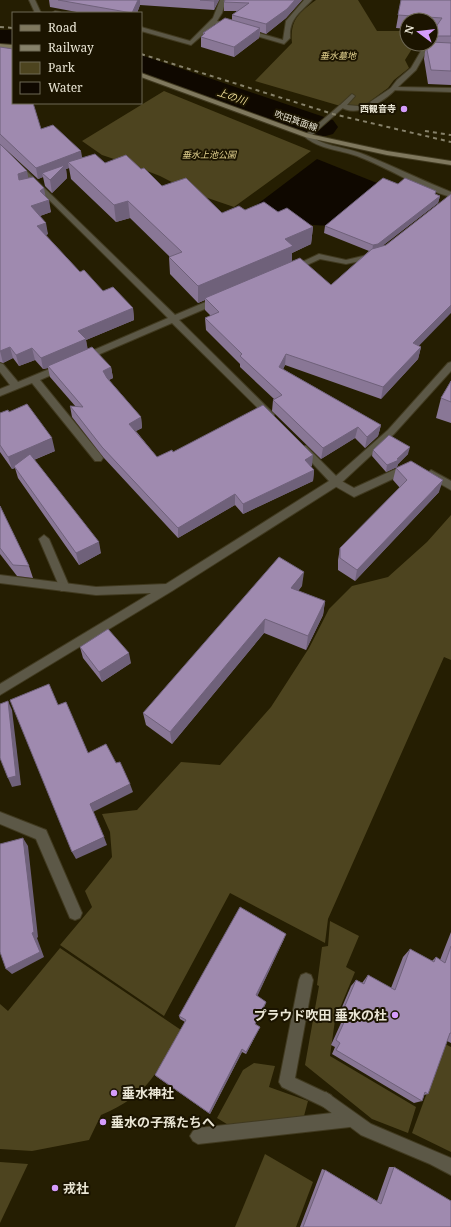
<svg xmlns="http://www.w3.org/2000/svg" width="451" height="1227" font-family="'Noto Serif','Noto Sans JP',serif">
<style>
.green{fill:#4d441f}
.water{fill:#0f0800}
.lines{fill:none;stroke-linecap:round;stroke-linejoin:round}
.river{fill:#0f0800;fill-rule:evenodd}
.service-casing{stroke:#413a20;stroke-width:2}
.minor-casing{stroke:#413a20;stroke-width:2}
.secondary-casing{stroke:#413a20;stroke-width:2}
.service{fill:#5c5847;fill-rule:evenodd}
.minor{fill:#5c5847;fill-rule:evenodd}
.secondary{fill:#7f785e;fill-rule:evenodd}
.rail{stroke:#86816a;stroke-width:2;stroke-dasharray:4 4;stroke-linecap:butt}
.wall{fill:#897796}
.shaded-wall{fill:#6f617a}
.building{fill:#9f8aaf;stroke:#6f617a}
.poi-dot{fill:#d59cfb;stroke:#1b1400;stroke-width:1.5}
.labels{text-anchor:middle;stroke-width:4;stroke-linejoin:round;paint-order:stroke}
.far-park-label{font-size:9px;font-style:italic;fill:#e2d18e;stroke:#1b1400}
.far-poi-label{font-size:9px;font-weight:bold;fill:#eae6d5;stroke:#1b1400;text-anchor:end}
.far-street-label{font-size:9px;fill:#eae6d5;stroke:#1b1400}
.far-water-label{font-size:10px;font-style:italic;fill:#ecdb97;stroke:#1b1400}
.near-poi-label{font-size:13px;font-weight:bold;fill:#eae6d5;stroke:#1b1400;text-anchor:start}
</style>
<rect width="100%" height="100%" fill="#251e02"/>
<g class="green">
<path d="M316 0H358L377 31H407V44H415L405 60 409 68 394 80 388 88 362 107 337 105 255 81 292 43C290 19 299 13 316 0Z"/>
<path d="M164 91 311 151 234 207 193 193 160 176 129 164 102 155 82 141Z"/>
<path d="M451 515V660L444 657 328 919 325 943 230 893 164 1016 60 945 92 907 85 891 112 857 110 832 102 814 137 810 181 762 220 765 271 707 309 648 329 609 352 586 388 577 427 542Z"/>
<path d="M330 921 359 936 346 967 355 972 335 1020 330 1056 416 1107 408 1133 372 1119 305 1065 319 986 317 985 322 947 328 946Z"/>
<path d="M60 948 181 1030C157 1072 149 1095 101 1115L89 1140 32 1151 0 1149V1004L8 1011Z"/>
<path d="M445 1044 451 1047V1152L412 1133Z"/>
<path d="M254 1063 275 1066 269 1087 308 1101 304 1116 230 1126 217 1118 243 1070Z"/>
<path d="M265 1154 313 1182 296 1227H235Z"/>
<path d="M0 1162 28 1164 0 1223Z"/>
</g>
<path class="water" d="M317 159 377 183C364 194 343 216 329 224 317 231 268 212 255 206Z"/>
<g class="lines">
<g class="river">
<rect x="0" y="30" width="13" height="18"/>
<path d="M141 55 333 120 338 127 333 134 322 137 311 134 141 74Z"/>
</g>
<defs>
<g id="service">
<path d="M391 88 396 89C384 102 356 119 339 106L352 94 355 96 347 105 358 106 367 104Z"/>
<path d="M409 463 412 464 414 467 412 470 354 497 333 485 331 482 336 478 354 488Z"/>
<path d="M431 470 451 481V490L428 477 426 474Z"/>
<path d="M44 535 49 539 70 588 69 591H61L60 588 39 539Z"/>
<path d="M306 973 311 975 313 980 295 1078 331 1095 334 1100 331 1105 326 1108 282 1087 279 1082 299 980 301 975Z"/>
<path d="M350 1111 355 1114 358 1119 355 1124 350 1127 198 1144 193 1141 190 1136 193 1131 198 1128Z"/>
</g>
<g id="minor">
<path d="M29 0H35L41 13H35Z"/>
<path d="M220 0H226L222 13 217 21 283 40 286 21 304 0H312C300 13 289 18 290 38L284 44 215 24 191 45 141 31V27L190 41 213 18Z"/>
<path d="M55 11 60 12 61 13H52Z"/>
<path d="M421 51H451V55L425 54 416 70 398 87 451 88V92L391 90 390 89 397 80 411 68Z"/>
<path d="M340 105 345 106 311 136C325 147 347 147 363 154 393 166 421 180 451 192V197C418 188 389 168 357 156 340 150 319 149 305 137V135Z"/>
<path d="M0 145 175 315 215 298H221V302L179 320 274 414V418H268L172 323 86 360H80V356L168 318 0 151Z"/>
<path d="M376 253 380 255 379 257 346 264 320 259 296 270H293L289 268 319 254 346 260Z"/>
<path d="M451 362V371L394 434 339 485 172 591 0 695V684L151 593 96 595 0 583V575L96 587 166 584 329 481 300 450 298 448 300 446H306L336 476 388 430 448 363Z"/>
<path d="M0 363 3 364 18 382 59 365H65V369L40 380 101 455 103 458 101 461H95L32 383 0 396V389L10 385 0 372Z"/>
<path d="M0 812 46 830 82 913 80 918 75 920 70 918 36 839 0 824Z"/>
<path d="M326 1092 371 1124 451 1158V1175L430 1164 361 1135 321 1105 318 1100 321 1095Z"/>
</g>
<g id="secondary">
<path d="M0 44 13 45V49L0 48Z"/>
<path d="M141 73 309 134 387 151 451 161V165L387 155 305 137 141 77Z"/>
</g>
</defs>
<use href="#service" class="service-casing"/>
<use href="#minor" class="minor-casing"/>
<use href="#secondary" class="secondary-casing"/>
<use href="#service" class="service"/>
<use href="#minor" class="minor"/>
<use href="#secondary" class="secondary"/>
<g class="rail">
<path d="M0 27 13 28"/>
<path d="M141 54 333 114 451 142"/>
<path d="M425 131 451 135"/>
</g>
</g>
<g class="wall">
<path d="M49 0H219L214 10 140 5 137 13H82L50 7Z"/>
<path d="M302 0 286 18 266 34 260 32 259 38 234 57 201 47V37L203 35V33L232 20V15L237 11H224V2Z"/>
<path d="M401 0H451V85L428 84 424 59 426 45 431 44V34L433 31H431V20H407V29L396 28Z"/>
<path d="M0 47 41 129 82 158 105 163 162 186 222 213 245 210 278 212 313 227 311 244 292 253V261L331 285 369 251 324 233 325 226 398 184 440 196 438 203 382 246 418 346 421 347 418 359 381 399 285 365 283 369 381 425 378 436 365 448 355 438 321 459 272 411 273 400 274 399 240 367V364L206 330 205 318 211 316 205 310V300L198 303 170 274 169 257H170L130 218 116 222 71 179 69 168 66 169 67 178 52 193 45 186 43 177 38 179 0 144Z"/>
<path d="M0 144 28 178 46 197 51 212 40 216 48 234 46 235 80 272 103 291 133 308 134 320 86 340 87 349 111 367 113 378 109 380 141 417 142 428 136 431 157 457 173 452 312 466H310L314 470 313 481 243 514 235 505 178 538 104 458 72 417 70 406 76 407 50 377 48 368 43 369 35 360 19 366 13 358 3 363 0 362Z"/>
<path d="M451 381V423L436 418 441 398Z"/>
<path d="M0 413 55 451 34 460 101 553 79 565 18 478 15 468 12 469 0 452Z"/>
<path d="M373 450 408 454 398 464 397 467 386 472 372 456Z"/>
<path d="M396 468 439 492 355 581 338 570V560L340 548 400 488 393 480Z"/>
<path d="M0 506 29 566 33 578 17 576 0 554Z"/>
<path d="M302 586 298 591 325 601 323 615 306 650 264 633 172 744 146 725 143 713Z"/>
<path d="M80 647 131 663 102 682 83 658Z"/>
<path d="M451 932V1043L447 1041 428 1094 424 1095 422 1101 414 1103 332 1054 335 1047 331 1045 341 1023 336 1021 351 986 356 980 362 983 368 975 391 988 403 957 410 949 432 961 436 957 440 960Z"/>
<path d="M284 939 257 996 266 1002 265 1005 255 1024 260 1027 259 1029 246 1054 242 1052 210 1114 157 1077 155 1075 185 1022 180 1019 179 1016Z"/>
<path d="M389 1167H394L451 1227H300L322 1169 325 1170 377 1201Z"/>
</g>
<g class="shaded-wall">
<path d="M138 0H140V5L137 13H132Z"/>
<path d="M215 0H219L214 10V1Z"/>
<path d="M295 0H302L286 18 266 34V24Z"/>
<path d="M260 28 259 38 234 57V47Z"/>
<path d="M81 151 83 162H68L69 168 66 169 67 178 52 193 50 180 42 173 43 177 38 179 36 168Z"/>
<path d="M27 171 29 182 19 180 18 174Z"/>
<path d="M44 188 46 199 49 200 51 212 34 218 31 206 40 191Z"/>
<path d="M440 196 438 203 376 251 372 252 373 245Z"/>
<path d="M128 201 130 218 116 222 114 205Z"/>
<path d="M46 223 48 234 40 237 37 226Z"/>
<path d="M313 227 311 244 292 253V263L205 298V300L198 303V286L285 239Z"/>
<path d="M451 305V313L410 355 413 343Z"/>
<path d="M133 308 134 320 86 340 88 350 48 366V368L43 369 41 358 78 331Z"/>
<path d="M10 347 13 358 3 363 0 351Z"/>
<path d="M421 347 418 359 381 399 383 387Z"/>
<path d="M32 348 35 360 19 366 16 355Z"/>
<path d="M286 354 285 365 279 379V367Z"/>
<path d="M111 367 113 378 104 382 103 371Z"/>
<path d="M141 417 142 428 130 434 129 424Z"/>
<path d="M381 425 378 436 365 448 367 437Z"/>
<path d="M358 427 355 438 321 459 323 448Z"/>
<path d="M52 438 55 451 16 467 14 466 15 468 12 469 8 457Z"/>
<path d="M410 447 408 454 398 464 397 467 386 472 387 465 397 459Z"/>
<path d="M313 455 312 466 303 471 305 460Z"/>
<path d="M314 470 313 481 243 514V504Z"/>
<path d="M443 480 439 492 355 581 357 570Z"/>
<path d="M235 494V505L178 538V528Z"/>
<path d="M99 542 101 553 79 565 76 553Z"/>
<path d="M304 572 302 586 289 602 291 588Z"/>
<path d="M325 601 323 615 306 650 308 636Z"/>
<path d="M265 619 264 633 172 744 170 732Z"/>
<path d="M129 653 131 663 102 682 99 672Z"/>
<path d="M8 701 12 710 21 785 12 787 8 778Z"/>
<path d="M130 784 133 792 93 812 90 804Z"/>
<path d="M104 837 107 845 76 859 72 852Z"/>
<path d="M23 838 28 846 38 937 37 938 44 957 12 974 6 969 32 933Z"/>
<path d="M286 934 284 939 256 999V995Z"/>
<path d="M266 1002 265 1005 254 1027 255 1024Z"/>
<path d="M260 1027 259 1029 246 1054V1052Z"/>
<path d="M242 1049V1052L210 1114 209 1113Z"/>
</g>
<g class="building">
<path d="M58 0H138L132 13Z"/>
<path d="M200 0H215L214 1Z"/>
<path d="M225 0H295L287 9 266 24 232 15 249 3 224 2Z"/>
<path d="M401 0H451V36H431V34L442 18 398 15Z"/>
<path d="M225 18 260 28 234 47 201 37 205 33H203Z"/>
<path d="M431 42 451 43V71L431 70 426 45 427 44H431Z"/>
<path d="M0 47 13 49V103H33L41 129 53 125 81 151 36 168 0 134Z"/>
<path d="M0 144 27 171 18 174 19 180 33 177 44 188 40 191 49 200 31 206 46 223 37 226 80 272 84 270 103 291 113 287 133 308 78 331 86 339 41 358 32 348 16 355 10 347 0 351Z"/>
<path d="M95 154 105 163 126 155 141 169 144 168 162 186 186 178 222 213 239 206 245 210 264 202 278 212 287 208 313 227 285 239 293 246 198 286 169 257 182 252 128 201 114 205 68 162Z"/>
<path d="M65 165 50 180 42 173Z"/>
<path d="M383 178 398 184 405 178 436 191 435 194 440 196 378 244 373 245 325 226Z"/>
<path d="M451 194V305L413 343 421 347 383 387 286 354 279 367 381 425 367 437 358 427 323 448 273 400 282 395 240 356 242 354 205 318 219 312 205 298 300 258 331 285 372 249 386 245Z"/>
<path d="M92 347 111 367 103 371 107 378 141 417 129 424 157 457 172 450 173 452 263 405 313 455 305 460 314 470 243 504 235 494 178 528 102 447 70 406 83 407 48 366Z"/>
<path d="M451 381V402L441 398Z"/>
<path d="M27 404 52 438 8 457 0 445V413L8 410 9 412Z"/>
<path d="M389 435 410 447 397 459 399 460 387 465 373 450Z"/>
<path d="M30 454 99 542 76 553 14 466Z"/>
<path d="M411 461 443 480 357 570 340 558V548L407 480 396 468Z"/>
<path d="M0 506 29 566 13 565 0 548Z"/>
<path d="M279 557 304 572 291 588 325 601 308 636 265 619 170 732 143 713Z"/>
<path d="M108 629 129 653 99 672 80 647Z"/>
<path d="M49 684 58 705 66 702 88 753 106 744 116 763 120 762 130 784 90 804 104 837 72 852 10 700Z"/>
<path d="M8 701 16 776 8 778 0 758V704Z"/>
<path d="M23 838 34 932 32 933 40 952 6 969 0 952V844Z"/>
<path d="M240 907 286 934 256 995 266 1002 255 1024 260 1027 246 1052 242 1049 209 1113 155 1075 186 1020 179 1016Z"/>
<path d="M451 946V1033H450L428 1094 425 1092 422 1101 336 1050 340 1043 336 1040 346 1018 341 1015 356 980 364 984 368 975 395 990 410 949 434 962 436 957 445 963Z"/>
<path d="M394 1167 451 1201V1227H303L325 1170 381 1204Z"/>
</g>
<g class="poi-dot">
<circle cx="404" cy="109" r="4"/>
<circle cx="395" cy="1015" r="4"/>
<circle cx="114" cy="1093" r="4"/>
<circle cx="103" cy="1122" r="4"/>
<circle cx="55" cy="1188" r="4"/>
</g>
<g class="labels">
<g class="far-park-label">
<text x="338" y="59">垂水墓地</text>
<text x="209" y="158">垂水上池公園</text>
</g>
<g class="far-poi-label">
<text x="396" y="112">西観音寺</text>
</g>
<g class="far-street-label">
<text transform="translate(296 121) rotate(19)" y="3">吹田箕面線</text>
</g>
<g class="far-water-label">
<text transform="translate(232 96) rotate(19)" y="4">上の川</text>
</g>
<g class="near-poi-label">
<text x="387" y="1020" text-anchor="end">プラウド吹田 垂水の杜</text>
<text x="122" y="1098">垂水神社</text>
<text x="111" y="1127">垂水の子孫たちへ</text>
<text x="63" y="1193">戎社</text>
</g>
</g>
<rect x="12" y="12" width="130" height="92" fill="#1b1400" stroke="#6e6855"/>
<rect x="20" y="25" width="20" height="6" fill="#7f785e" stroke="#6e6855"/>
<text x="48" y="32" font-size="12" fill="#eae6d5">Road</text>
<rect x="20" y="45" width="20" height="6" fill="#86816a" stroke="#6e6855"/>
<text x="48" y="52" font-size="12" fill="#eae6d5">Railway</text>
<rect x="20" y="62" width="20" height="12" fill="#4d441f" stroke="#6e6855"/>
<text x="48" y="72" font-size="12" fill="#eae6d5">Park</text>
<rect x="20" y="82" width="20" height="12" fill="#0f0800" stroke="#6e6855"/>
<text x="48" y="92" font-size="12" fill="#eae6d5">Water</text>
<g transform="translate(419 32) rotate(285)"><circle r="19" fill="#1b1400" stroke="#6e6855"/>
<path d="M0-3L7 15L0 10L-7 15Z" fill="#d59cfb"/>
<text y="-6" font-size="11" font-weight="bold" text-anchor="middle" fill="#eae6d5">N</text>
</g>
</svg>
